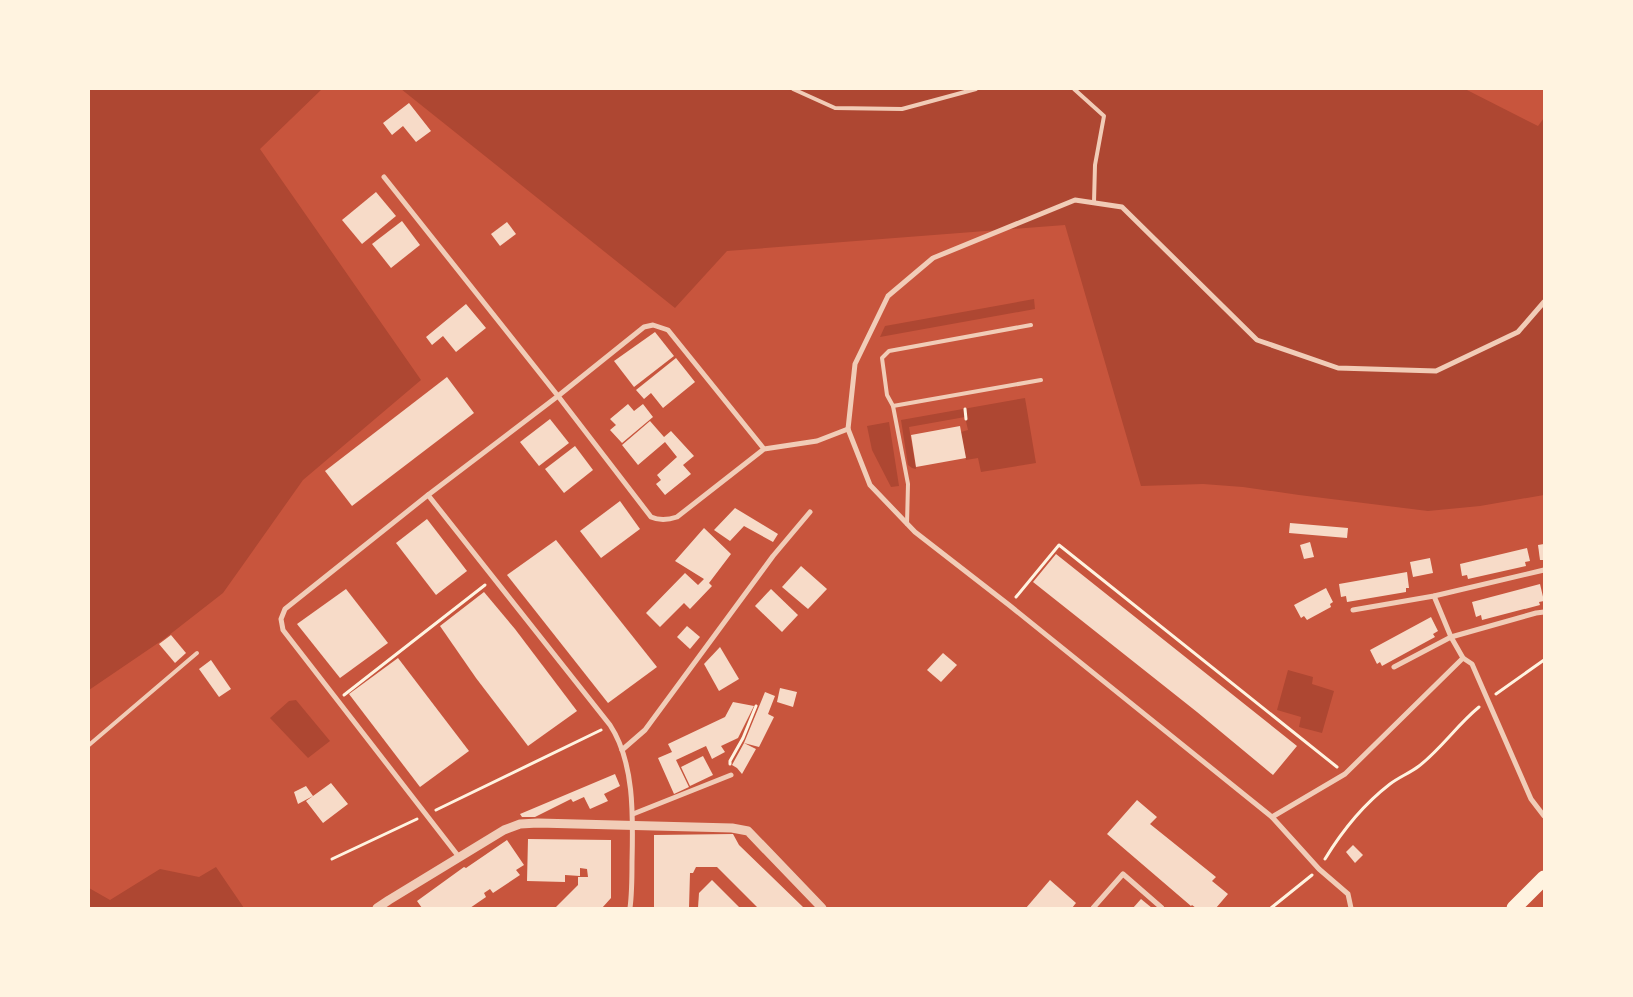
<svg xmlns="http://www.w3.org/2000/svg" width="1633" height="997" viewBox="0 0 1633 997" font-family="'Open Sans',sans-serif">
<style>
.green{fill:#ae4732}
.building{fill:#f7dbc8}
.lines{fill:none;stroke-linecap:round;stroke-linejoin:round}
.path{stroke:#fff3e0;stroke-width:3}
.service{stroke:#f1ccb7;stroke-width:4}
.minor{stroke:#f1ccb7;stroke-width:5}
.tertiary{stroke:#f1ccb7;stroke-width:9}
.motorway{stroke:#fff3e0;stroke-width:15}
</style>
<rect width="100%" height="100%" fill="#c8553d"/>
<g class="green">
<polygon points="89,89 322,89 260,149 421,380 303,480 223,593 164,639 89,690"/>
<polygon points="401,89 1465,89 1538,126 1544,118 1544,495 1480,506 1428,511 1299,495 1243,487 1203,484 1141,486 1065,225 727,251 675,308"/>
<polygon points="1034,299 1035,309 880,337 885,326"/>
<polygon points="1025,398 1036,463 981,472 978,458 966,460 961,432 968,430 965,417 909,427 916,469 912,468 908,465 901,420"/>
<polygon points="889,422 899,486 891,487 872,450 867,426"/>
<polygon points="1288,670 1313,677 1312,684 1334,691 1322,733 1299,727 1301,717 1277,710"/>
<polygon points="296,700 330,741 308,758 270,718 289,701"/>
<polygon points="216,867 244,908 89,908 89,888 110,900 160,869 199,877"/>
</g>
<g class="building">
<polygon points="409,103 431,131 416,142 403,126 392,135 383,123"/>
<polygon points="376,192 396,216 362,244 342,220"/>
<polygon points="402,221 420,245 391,268 372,244"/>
<polygon points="507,222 516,234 500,246 491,234"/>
<polygon points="466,304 486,328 456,352 443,336 432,345 426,337"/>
<polygon points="655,332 674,356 634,387 614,361"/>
<polygon points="676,358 695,382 663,408 651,393 644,399 636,390"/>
<polygon points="447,377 474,413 352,506 325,471"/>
<polygon points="628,404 634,411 643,404 653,417 622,443 610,430 616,425 610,419"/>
<polygon points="550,419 569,443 539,466 520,442"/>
<polygon points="650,421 664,437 671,431 694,456 683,465 691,474 665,495 656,484 661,480 657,475 677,457 665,442 638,465 622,445"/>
<polygon points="960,426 966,458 916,467 911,435"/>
<polygon points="575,446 593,470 564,493 545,469"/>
<polygon points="620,501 640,529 601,558 580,531"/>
<polygon points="735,508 778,534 773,542 744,526 730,541 714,530"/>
<polygon points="427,519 467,571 436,595 396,543"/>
<polygon points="1290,523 1348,528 1347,538 1289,533"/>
<polygon points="704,528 731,554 709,583 712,586 690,609 684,603 660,627 646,613 685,573 698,585 704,579 675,561"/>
<polygon points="556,540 657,667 608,703 507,575"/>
<polygon points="1310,542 1314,557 1304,559 1300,545"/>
<polygon points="1544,544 1544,560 1540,560 1538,545"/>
<polygon points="1527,548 1530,561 1525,562 1526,566 1468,579 1467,575 1462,576 1460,564"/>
<polygon points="1056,554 1297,746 1273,775 1197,712 1033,582"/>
<polygon points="1430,558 1433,573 1413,577 1410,562"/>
<polygon points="801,566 827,589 808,609 782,587"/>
<polygon points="1407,572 1409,588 1406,588 1406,592 1347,602 1346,596 1341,597 1339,584"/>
<polygon points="1540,584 1544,601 1539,602 1540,605 1482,620 1481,615 1476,617 1472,602"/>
<polygon points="1326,588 1333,602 1330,604 1331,607 1307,620 1304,616 1301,618 1294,605"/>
<polygon points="346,589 388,643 340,678 297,624"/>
<polygon points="771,589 798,615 782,632 755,606"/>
<polygon points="484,592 515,629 577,711 528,746 476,678 440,626"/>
<polygon points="1431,617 1438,631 1433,634 1435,637 1382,666 1380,662 1377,664 1370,650"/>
<polygon points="687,626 700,637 690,649 677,637"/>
<polygon points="171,635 186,653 175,663 159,644"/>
<polygon points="720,647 739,679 719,691 704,664"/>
<polygon points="943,653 957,665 941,682 927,670"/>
<polygon points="398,658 469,751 420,787 349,694"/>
<polygon points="211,660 231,689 219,697 199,669"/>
<polygon points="780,688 797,692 793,707 777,702"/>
<polygon points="765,692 775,696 768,714 774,717 759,747 744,743 756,749 742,774 737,768 732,765 744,743"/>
<polygon points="733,702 754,706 738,738 721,746 725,752 712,759 706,746 676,760 689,787 674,794 658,758 672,752 668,744 725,717"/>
<polygon points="703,756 713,775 690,786 681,767"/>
<polygon points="615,774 620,786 604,794 608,801 590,809 584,797 573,802 571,799 535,817 522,817 520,814"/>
<polygon points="331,783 348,804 323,823 306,801 313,796 298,804 294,792 306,786 313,796"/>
<polygon points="1137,800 1157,817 1150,824 1216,877 1212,881 1228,894 1216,908 1196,908 1192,905 1191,906 1107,834"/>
<polygon points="733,834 739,845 804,908 758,908 717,867 696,867 693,873 690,873 689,908 654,908 654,835"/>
<polygon points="528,839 611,840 611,898 602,908 555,908 578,885 578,877 588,877 587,869 580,868 580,876 565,875 565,882 527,881"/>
<polygon points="507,840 524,865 516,870 520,875 493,893 490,889 484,893 486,897 470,908 422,908 417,901 464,867 466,868"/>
<polygon points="1353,845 1363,855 1355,863 1346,852"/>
<polygon points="712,880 740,908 698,908 699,893"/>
<polygon points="1050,880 1076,903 1072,908 1026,908"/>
<polygon points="1141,899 1152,908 1133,908"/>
</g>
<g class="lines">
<g class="path">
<polyline points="965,409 966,419"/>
<polyline points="1016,597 1059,545 1337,767"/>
<polyline points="1496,694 1544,660"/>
<polyline points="344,695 485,585"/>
<polyline points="730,764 730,761 743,738 756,706"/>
<polyline points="436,810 601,730"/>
<polyline points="332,859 417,819"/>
<path d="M1325,859c17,-28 39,-55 65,-75 9,-7 20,-11 29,-18 22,-17 38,-41 60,-59"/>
<polyline points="1271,908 1312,875"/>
</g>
<g class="service">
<polyline points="793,89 835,108 902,109 976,89"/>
<polyline points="1074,89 1104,116 1095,165 1094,202"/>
<polyline points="893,406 1041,380"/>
<polyline points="907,524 908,484 893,406 887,395 882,358 889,351 1031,325"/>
<polyline points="89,745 197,653"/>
</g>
<g class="minor">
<polyline points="384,177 558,396 428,495 285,609 281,619 283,630 459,857"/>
<path d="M764,449l-87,68c-9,3 -17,4 -26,0l-93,-121 86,-69 9,-2 15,5 96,119 53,-8 31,-12"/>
<path d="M428,495l182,230c25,38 23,93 22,137 0,15 0,31 -2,46"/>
<polyline points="1353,610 1434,596 1544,570"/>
<polyline points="1463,658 1472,664 1531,799 1544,816"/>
<polyline points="1394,667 1451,637 1536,613 1544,612"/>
<polyline points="622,750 645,730 773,556 810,512"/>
<polyline points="633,814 731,775"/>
<polyline points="1272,817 1345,774 1463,658 1451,637 1434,596"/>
<polyline points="1093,908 1123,874 1162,908"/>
<polyline points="1351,908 1348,894 1319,869 1272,817 1009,605 915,532 870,485 848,429 855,364 888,296 933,258 1075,200 1122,207 1257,340 1338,368 1436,371 1518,332 1544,302"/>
</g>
<polyline class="tertiary" points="377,908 389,900 504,830 520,824 538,823 732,828 748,831 822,908"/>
<polyline class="motorway" points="1514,908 1544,878"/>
</g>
<rect width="1633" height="997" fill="none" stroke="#fff3e0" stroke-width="180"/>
</svg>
